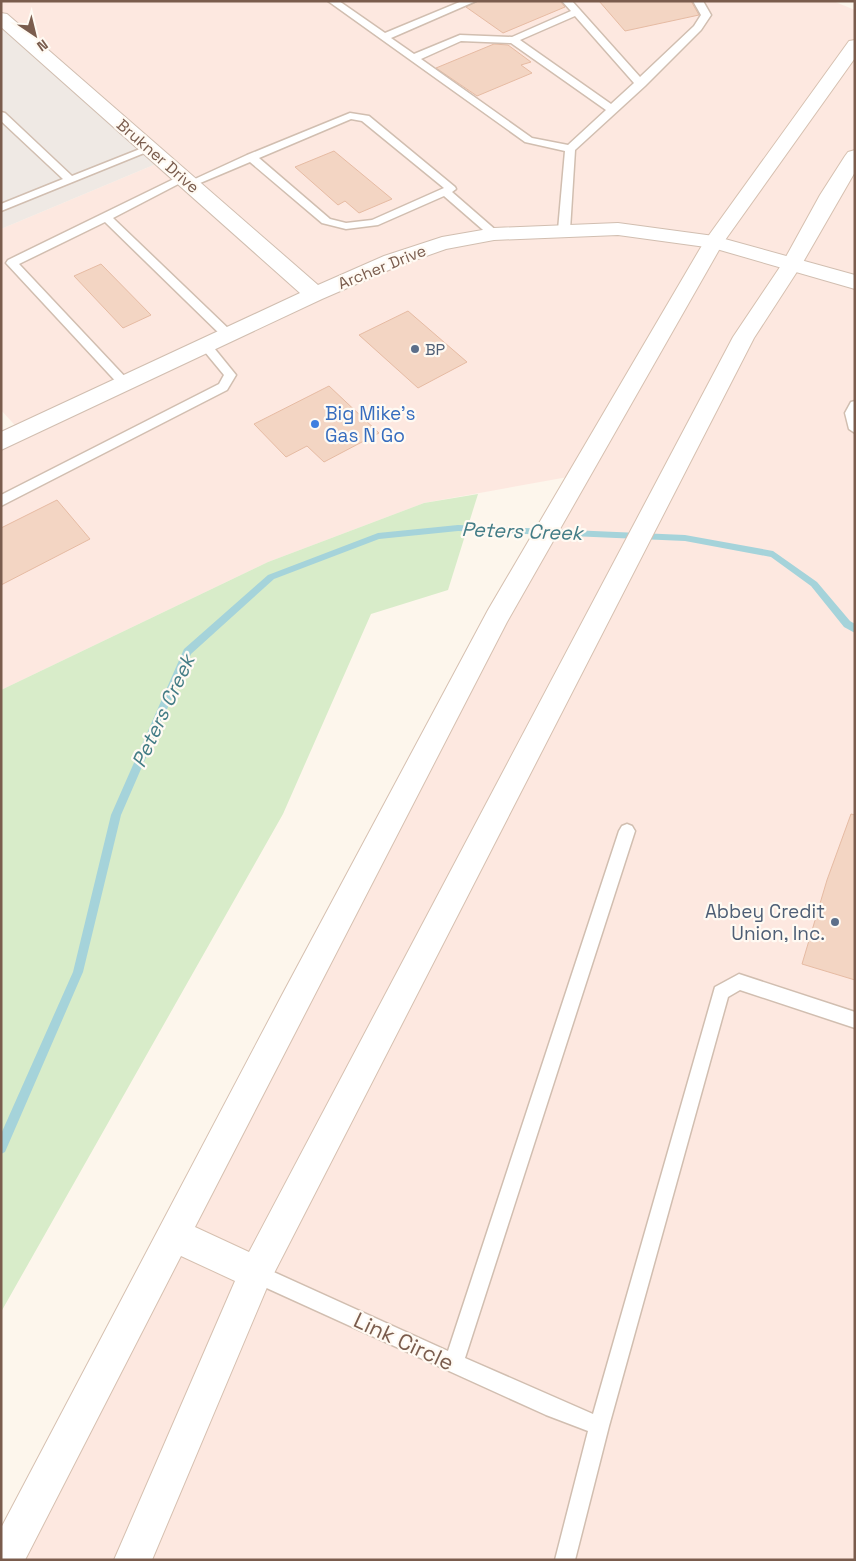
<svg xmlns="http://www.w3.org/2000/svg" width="856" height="1561" viewBox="0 0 856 1561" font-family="'Space Grotesk',sans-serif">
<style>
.commercial{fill:#fde8e0}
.industrial{fill:#efe9e4}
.green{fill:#d8ecc9}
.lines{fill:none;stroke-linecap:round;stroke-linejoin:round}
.stream{fill:#a5d3da;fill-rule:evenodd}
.building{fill:#f3d5c3;stroke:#e6bba3}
.service-casing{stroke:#d1beb0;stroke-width:3}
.minor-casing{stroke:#d1beb0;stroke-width:2}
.secondary-casing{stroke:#d6c0b0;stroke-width:2}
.service{fill:#fff;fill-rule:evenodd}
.minor{fill:#fff;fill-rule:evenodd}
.secondary{fill:#fff;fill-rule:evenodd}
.service-dot{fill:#5c6f8a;stroke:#fffaf3;stroke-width:2}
.shop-dot{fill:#3f7fe0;stroke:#fffaf3;stroke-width:2}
.labels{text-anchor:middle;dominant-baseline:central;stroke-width:4.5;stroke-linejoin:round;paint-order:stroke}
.far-street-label{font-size:16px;fill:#7a5c4d;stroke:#fffaf3}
.far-service-label{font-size:16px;fill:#4e5e75;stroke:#fffaf3;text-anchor:start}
.shop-label{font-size:19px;fill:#366cbe;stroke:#fffaf3;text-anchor:start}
.service-label{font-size:19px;fill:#4e5e75;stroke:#fffaf3;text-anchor:end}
.water-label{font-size:20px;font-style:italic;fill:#437c86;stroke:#fffaf3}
.near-street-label{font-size:22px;fill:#7a5c4d;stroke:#fffaf3}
</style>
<rect width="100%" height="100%" fill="#fdf6ec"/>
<polygon class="commercial" points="1,1 833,1 855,10 855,1560 5,1560 579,475 424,503 268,562 1,690 1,442 22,433 1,410 1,229 163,161 1,18"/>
<polygon class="industrial" points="1,18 163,161 1,229"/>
<polygon class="green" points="478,494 448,590 371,614 283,814 1,1312 1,690 268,562 424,503"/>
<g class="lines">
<polygon class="stream" points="458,525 685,535 773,551 817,582 850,621 855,624 855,633 844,627 811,586 771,557 685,541 458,531 379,539 274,579 191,654 121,815 83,972 5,1152 1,1154 1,1134 73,972 111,815 184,649 268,575 378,533"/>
</g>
<g class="building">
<polygon points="478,1 560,1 565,7 503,33 466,7"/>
<polygon points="599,1 691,1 699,15 625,31"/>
<polygon points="494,44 508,45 531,62 521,65 532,73 477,96 436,68"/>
<polygon points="334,151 392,199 359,213 345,201 338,205 295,167"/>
<polygon points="101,264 151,315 123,328 74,276"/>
<polygon points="408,311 467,362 418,388 359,335"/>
<polygon points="329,386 379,433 324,462 307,446 286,457 254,424"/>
<polygon points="57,500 90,539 1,585 1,528"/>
<polygon points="851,814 855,815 855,980 802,964 827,880"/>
</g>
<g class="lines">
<defs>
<g id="service">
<path d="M328,1h11l46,32 77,-32h14l-85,37 23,16 46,-19 52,2 59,-26 -9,-10h10l68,76 54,-51 7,-11 -8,-14h10l8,14 -10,15 -56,56 -70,64 -5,80 -6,3 -6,-3 7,-79 -40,-9zM575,16l59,67 -23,21 -91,-64zM461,41l50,2 95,67 -38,35 -36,-7 -111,-79z"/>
<polygon points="1,112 5,113 72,176 145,147 149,146 154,149 1,211 1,204 63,179 1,121"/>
<path d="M350,113l19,3 86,71 1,2 -4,3 46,40 2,2 -2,2h-8l-46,-40 -66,29 -32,4 -24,-6 -72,-61 -57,24h-8l-1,-2 63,-29zM351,119l11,2 82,67 -72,32 -26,3 -16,-4 -71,-61z"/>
<polygon points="182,175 187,178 186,180 113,218 232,332 234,335 232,338 224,338 105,222 19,264 129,381 131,384 125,388 121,387 6,263 8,260"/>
<polygon points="206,342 210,343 236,375 227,390 1,506 1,495 219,384 224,375 200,346"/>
<polygon points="855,401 855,433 849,429 845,413 851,402"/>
<polygon points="627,824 632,826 635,831 465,1358 593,1414 715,987 739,974 855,1012 855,1028 740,990 728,997 609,1426 575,1560 555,1560 588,1431 546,1415 249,1280 247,1273 249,1266 256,1264 448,1351 619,831 622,826"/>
</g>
<polygon id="minor" points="1,13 7,14 318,285 384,256 442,237 494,228 618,223 714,236 855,275 855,289 713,248 618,235 494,240 446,249 398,266 322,299 1,450 1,432 300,293 1,27"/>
<polygon id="secondary" points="855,40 855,58 723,243 507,622 195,1227 249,1252 733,337 782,264 820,195 845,156 848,152 855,150 855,172 802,264 754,338 268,1285 152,1560 114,1560 235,1281 181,1256 25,1560 1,1560 1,1528 282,995 488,610 704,242 849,41"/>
</defs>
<use href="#service" class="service-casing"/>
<use href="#minor" class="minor-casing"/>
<use href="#secondary" class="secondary-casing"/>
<use href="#service" class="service"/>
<use href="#minor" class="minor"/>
<use href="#secondary" class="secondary"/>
</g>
<g class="service-dot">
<circle cx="415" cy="349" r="5"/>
<circle cx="835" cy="922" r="5"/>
</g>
<circle class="shop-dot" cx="315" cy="424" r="5"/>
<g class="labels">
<g class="far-street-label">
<text transform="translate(158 156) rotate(41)">Brukner Drive</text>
<text transform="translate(382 267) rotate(-22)">Archer Drive</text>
</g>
<g class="far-service-label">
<text x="425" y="349">BP</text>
</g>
<g class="shop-label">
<text x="325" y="413">Big Mike's<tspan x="325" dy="22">Gas N Go</tspan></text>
</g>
<g class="service-label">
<text x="825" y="911">Abbey Credit<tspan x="825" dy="22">Union, Inc.</tspan></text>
</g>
<g class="water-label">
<text transform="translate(522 531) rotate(2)">Peters Creek</text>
<text transform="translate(163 711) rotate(-65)">Peters Creek</text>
</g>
<g class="near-street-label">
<text transform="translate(404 1341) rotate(25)">Link Circle</text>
</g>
</g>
<rect width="856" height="1561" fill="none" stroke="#7a5c4d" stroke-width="5"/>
<g transform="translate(35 35) rotate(145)" stroke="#fffaf3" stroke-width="4" paint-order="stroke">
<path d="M0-4L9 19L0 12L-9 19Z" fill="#7a5c4d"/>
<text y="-8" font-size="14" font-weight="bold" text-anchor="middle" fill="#7a5c4d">N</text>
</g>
</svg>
